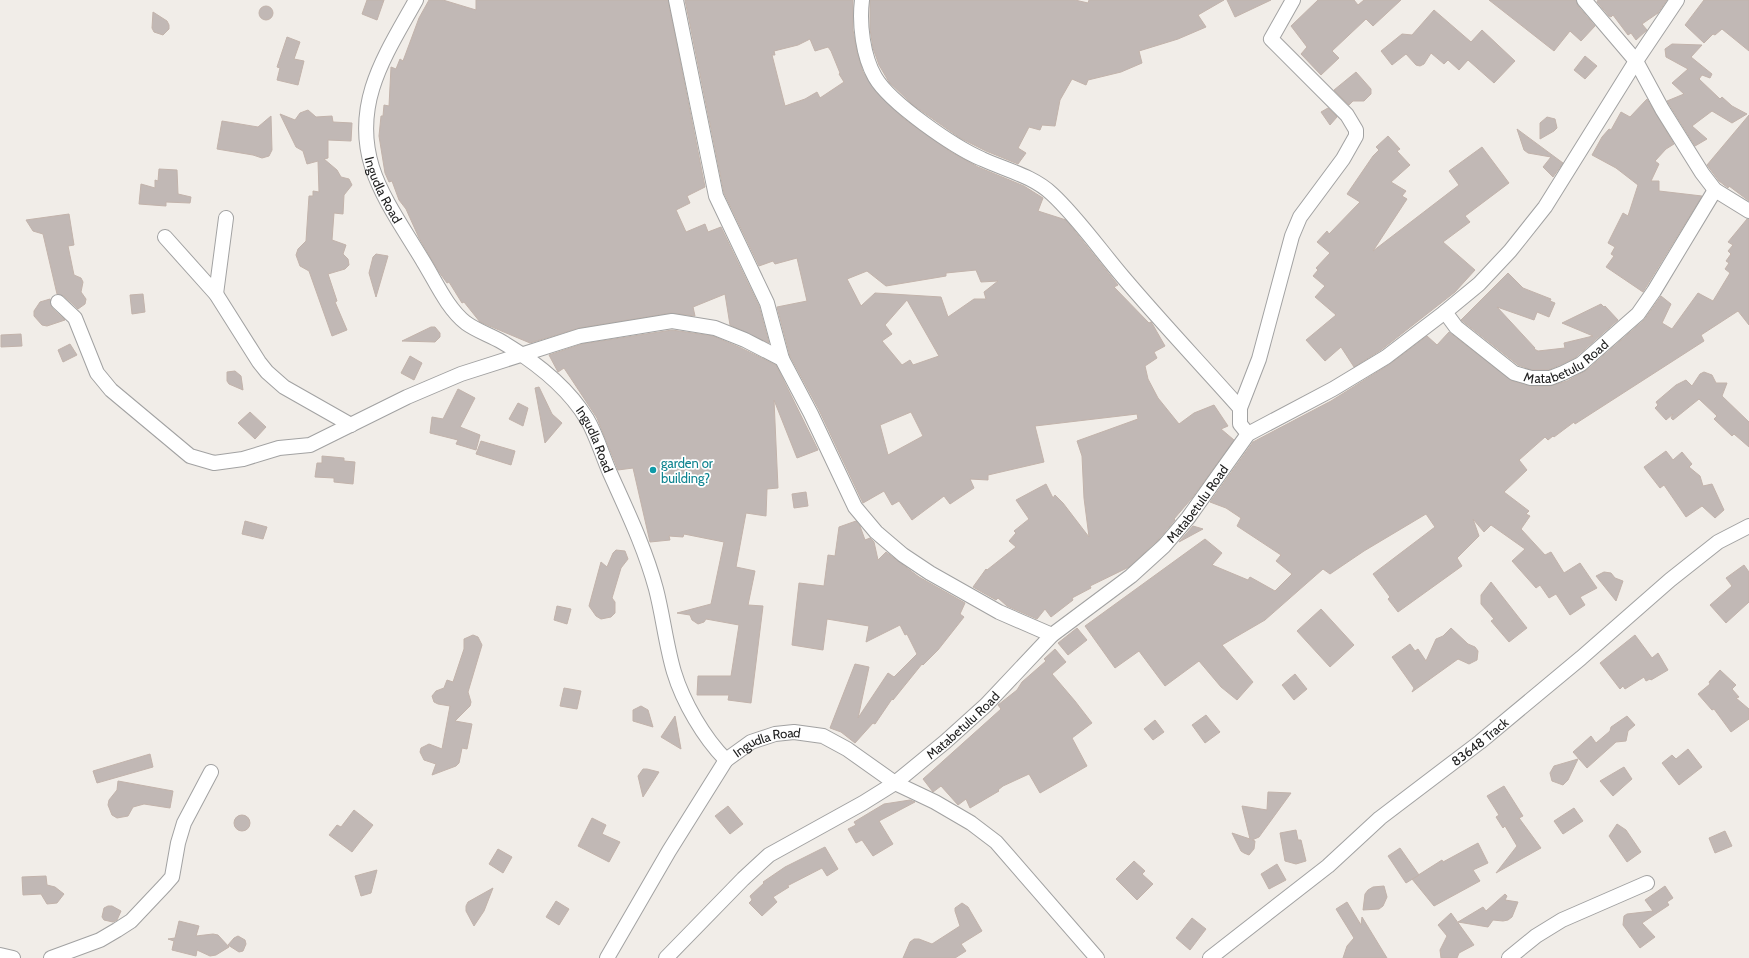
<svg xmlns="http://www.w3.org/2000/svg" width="1749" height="958" viewBox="0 0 1749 958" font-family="Cabin,sans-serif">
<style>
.building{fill:#c1b8b5;stroke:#c2b3ab;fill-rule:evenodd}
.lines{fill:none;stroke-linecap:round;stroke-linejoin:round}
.minor-casing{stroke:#a2a2a2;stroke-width:16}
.minor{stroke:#fff;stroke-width:14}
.culture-dot{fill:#0f9aa8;stroke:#fff;stroke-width:1.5}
.labels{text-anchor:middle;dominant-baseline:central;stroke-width:3.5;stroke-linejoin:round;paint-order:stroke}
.street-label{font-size:13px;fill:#212121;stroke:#fff}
.culture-label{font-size:13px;fill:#0d838f;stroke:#fff;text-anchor:start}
</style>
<rect width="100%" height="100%" fill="#f1ede8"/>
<g class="building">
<polygon points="367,0 384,0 377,20 362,14"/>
<polygon points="429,0 443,0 476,10 476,0 668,0 705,187 687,196 690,203 676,210 686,232 705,224 708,232 721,227 759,306 769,343 730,325 725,294 693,307 695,316 671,313 579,328 530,343 480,322 464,302 462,303 449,282 447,283 439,272 419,238 406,209 399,200 392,181 389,182 385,173 379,136 381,116 383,116 384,105 389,106 391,67 396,69 400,59 403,61 419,18"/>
<path d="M685,0h168v30l4,22 6,20 14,21 26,25 48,34 27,15 46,19 19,12 -5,13 28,9 52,65 -4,2 35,36 2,-1 2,3 12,21 -11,6 3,6 -12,8 3,13 10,19 21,26 15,-11 20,-8 14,21 -7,3 13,11 -42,58 -18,21 1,1 -17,20 -29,27 -39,19 1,2 -19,10 1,2 -22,17 -6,-8 -8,10 -30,-13 -9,-8 -2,2 -23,-13 13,-18 1,1 29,-23 -7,-6 7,-8 -2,-2 15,-12 -13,-19 30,-16 7,14 2,-3 8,8 26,34 -5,-39 -2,-42 -5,-15 61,-22 -1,-5 -102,12 9,36 -56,13v5l-18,-1 4,9 -24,16 -6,-8 -32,24 -13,-19 -7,4 -8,-14 -21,12 -44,-93 -29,-54 -13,-49 30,-6 -10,-43 -22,6 -2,-3 -14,5 -35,-73zM810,39l5,12 13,-4 3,4 9,22 -1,1 5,8 -24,16 -3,-6 -12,7 -20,7 -13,-51h3l-1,-4 24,-6zM976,270l5,12 17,-1 -14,11 2,7h-12l-26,18 -7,-20 -66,-4 -14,13 -14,-27 20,-8 19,15 60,-10v-3zM907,300l32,56 -26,9 -3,-5 -8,5 -20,-24 10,-7 -7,-9zM911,412l12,24 -35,19 -8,-30z"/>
<polygon points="870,0 1075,0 1088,3 1089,0 1224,0 1198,15 1206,27 1178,39 1139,51 1142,63 1121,72 1088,80 1086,85 1072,79 1060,100 1055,126 1042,125 1040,130 1029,127 1018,148 1026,153 1018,164 986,151 960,138 913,105 889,82 879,65 873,48 870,29"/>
<polygon points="1227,0 1271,0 1235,17"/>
<polygon points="1318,0 1354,0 1358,5 1364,0 1401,0 1373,26 1366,19 1332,51 1339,58 1321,75 1301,54 1307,47 1291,26"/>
<polygon points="1489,0 1576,0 1578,6 1595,26 1581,41 1570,31 1554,51"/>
<polygon points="1598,0 1667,0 1658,13 1642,24 1647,30 1636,40 1631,33 1628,35 1613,15 1611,17 1609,16 1597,2"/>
<polygon points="1704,0 1749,0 1749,51 1722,29 1715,35 1713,34 1704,43 1685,25"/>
<circle cx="266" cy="13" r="7"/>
<polygon points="1434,10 1471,42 1482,30 1515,61 1494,83 1468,60 1459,70 1448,60 1444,64 1431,53 1424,64 1420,66 1416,65 1406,54 1392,65 1381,51 1402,34 1412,35"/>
<polygon points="153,12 167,21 169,25 169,29 163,35 154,32 152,28"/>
<polygon points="287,37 300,42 294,59 304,61 298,85 277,80 280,68 277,67"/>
<polygon points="1672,44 1702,45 1691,57 1712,74 1710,78 1702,75 1699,79 1720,99 1722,97 1732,106 1747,114 1732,123 1712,111 1692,126 1707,139 1695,146 1667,101 1684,94 1672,83 1688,69 1666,57 1665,49"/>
<polygon points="1585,56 1597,66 1585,79 1574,70"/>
<polygon points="1356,72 1371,89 1371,94 1364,101 1353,101 1349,105 1334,90"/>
<polygon points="1647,99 1674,144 1666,149 1655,161 1659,164 1651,181 1659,181 1659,191 1702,196 1643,292 1606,267 1614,256 1611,254 1615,247 1608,243 1623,213 1628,216 1638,185 1616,168 1592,155 1602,137 1609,129 1611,130 1621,112 1630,117"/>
<polygon points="1328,108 1337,117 1330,125 1321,112"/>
<polygon points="308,110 316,117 332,116 333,122 352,123 351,141 328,140 328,158 324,159 337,170 341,177 349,179 352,185 344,195 343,214 334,213 332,240 346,245 343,254 348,259 349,265 345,269 328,274 337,301 335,302 347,330 332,336 309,271 300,266 296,255 298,249 306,241 309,196 313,196 313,191 319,192 318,161 307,164 303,151 296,147 280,114 295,120 300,113"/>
<polygon points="1749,115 1749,201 1729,186 1728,188 1719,181 1707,165"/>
<polygon points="271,116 272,150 269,156 262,158 253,155 217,149 222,121 258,127"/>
<polygon points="1547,117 1555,119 1557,128 1554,131 1540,139 1540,123"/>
<polygon points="1517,129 1563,163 1553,177 1543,167 1551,157 1528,153 1524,150"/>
<polygon points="1388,136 1400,149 1397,151 1410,165 1391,182 1406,191 1402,196 1407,199 1373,251 1459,185 1449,171 1482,147 1509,183 1465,216 1470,222 1443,242 1475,270 1455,292 1381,350 1354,367 1341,347 1325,361 1306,340 1336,315 1315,297 1325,286 1313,276 1318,270 1316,268 1330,253 1317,242 1327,231 1329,234 1360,202 1347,194 1373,156 1379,150 1376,147"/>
<polygon points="159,169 177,170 178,194 191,197 190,203 166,202 166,206 139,204 141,184 155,188 155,180 158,181"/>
<polygon points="69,214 74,245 68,246 74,275 81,278 83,282 81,292 86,299 85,304 78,309 64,296 57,294 43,234 33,231 26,220"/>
<polygon points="1747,219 1749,219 1749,325 1738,311 1701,335 1704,341 1575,424 1574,422 1554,437 1553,436 1548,440 1545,437 1519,460 1527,470 1504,492 1529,511 1526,514 1530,516 1521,529 1545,555 1551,552 1564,573 1580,563 1597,588 1580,597 1585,605 1570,615 1556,594 1549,598 1540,585 1536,588 1512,561 1525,549 1491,525 1484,532 1473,519 1479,536 1457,558 1462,566 1398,612 1388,599 1390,597 1373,574 1435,527 1426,514 1364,551 1330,574 1323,569 1265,620 1222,645 1253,682 1237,700 1221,687 1199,661 1165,686 1139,651 1115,668 1085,626 1205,539 1222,553 1212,565 1248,580 1250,577 1275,591 1292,574 1276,561 1281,555 1237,526 1241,518 1226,508 1210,502 1253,442 1331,401 1390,364 1427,336 1437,345 1449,332 1512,381 1531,386 1550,386 1567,381 1587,370 1644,320 1661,296 1671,304 1662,323 1672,329 1698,293 1713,301 1730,273 1725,269 1729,263 1726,261 1731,254 1728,251 1733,245 1728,242"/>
<polygon points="376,254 388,256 376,297 369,273 373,257"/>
<polygon points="1508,273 1523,288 1551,299 1550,301 1555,303 1549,317 1537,312 1534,320 1497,307 1535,348 1534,349 1538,351 1565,348 1564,343 1593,336 1562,323 1601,304 1604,307 1605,306 1618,320 1576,357 1560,365 1548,370 1532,370 1518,365 1461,320"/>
<polygon points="143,294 145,312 132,314 130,295"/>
<polygon points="50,299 52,308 65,320 47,326 42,325 34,316 34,311 40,302"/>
<polygon points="431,327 435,327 440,333 440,337 435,342 402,341"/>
<polygon points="672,330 713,336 741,348 776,365 818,450 797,458 774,400 778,488 767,489 766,516 746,513 736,567 755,571 748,605 763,606 751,703 728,700 729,695 697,695 698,676 731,676 739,625 706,619 704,622 698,624 692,620 690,615 677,613 711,604 724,542 684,534 683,537 669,536 670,540 650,542 633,468 618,470 597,418 564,368 558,372 549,355 582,344"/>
<polygon points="21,334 22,346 1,347 1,335"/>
<polygon points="70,344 77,355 63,362 58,350"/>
<polygon points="410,356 422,363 414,380 401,373"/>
<polygon points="235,371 241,376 243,390 229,384 227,381 227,372"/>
<polygon points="1704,372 1712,375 1716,383 1727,383 1722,396 1749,422 1749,447 1734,434 1732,436 1714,419 1717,416 1699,399 1673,420 1671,418 1673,414 1666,420 1655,408 1658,405 1656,402 1676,385 1686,380 1692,386 1700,374"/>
<polygon points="539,387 552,414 562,423 545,443 535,388"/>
<polygon points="458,389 475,398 460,427 480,435 476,450 456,444 458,440 430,433 432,417 443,419"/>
<polygon points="518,403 528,408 523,426 509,419"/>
<polygon points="250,412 266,427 255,439 238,423"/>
<polygon points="481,441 515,451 511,465 476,454"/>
<polygon points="1666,451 1673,460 1682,452 1692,464 1689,467 1700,476 1703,486 1712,484 1724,510 1715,518 1702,506 1686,517 1664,485 1660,488 1646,470 1644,467"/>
<polygon points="322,456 344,458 344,461 355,462 353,484 334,482 334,478 315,477 317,463 322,463"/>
<polygon points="806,492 808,506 794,508 792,494"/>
<polygon points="245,521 267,527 263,539 242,534"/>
<polygon points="856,521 860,526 865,540 870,538 874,542 878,560 886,552 919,577 965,603 960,614 964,617 938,650 923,665 922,664 893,700 892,699 875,724 873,723 855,743 841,732 830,728 855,664 869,667 858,718 888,673 894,677 917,654 907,634 905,635 900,625 866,642 869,626 827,619 823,650 792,645 799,583 824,586 828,555 835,556 839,527"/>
<polygon points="1193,526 1203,529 1179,542"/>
<polygon points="616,550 625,551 628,559 621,568 612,598 615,602 615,613 611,617 601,619 596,616 589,606 601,562 607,567 613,553"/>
<polygon points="1744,565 1749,572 1749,602 1726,623 1710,605 1732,586 1726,578"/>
<polygon points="1604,572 1611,573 1615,578 1623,581 1616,601 1596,576"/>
<polygon points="1491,582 1527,628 1509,642 1491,621 1494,619 1481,604 1481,595"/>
<polygon points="557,606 571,609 567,624 554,620"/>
<polygon points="1321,609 1354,645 1330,667 1297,631"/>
<polygon points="1077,628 1087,640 1068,655 1058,643"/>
<polygon points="1451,628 1468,644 1475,647 1478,651 1477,660 1469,664 1458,659 1412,692 1414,688 1392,657 1410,644 1415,651 1418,649 1426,661 1436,639 1443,636"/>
<polygon points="473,635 478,637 482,645 468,692 471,702 470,706 455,721 472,724 467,749 462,748 459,763 456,766 432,775 436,764 424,760 420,752 421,748 429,744 442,749 450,706 438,704 434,702 432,696 436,691 444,688 447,680 453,682 464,649 464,639"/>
<polygon points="1635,635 1652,658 1658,653 1668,670 1651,680 1650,679 1646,681 1644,677 1625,689 1623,686 1620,689 1600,663"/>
<polygon points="1055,649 1066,662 1052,674 1075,701 1092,723 1072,738 1087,766 1040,793 1029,774 1003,786 998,790 999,791 970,808 966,799 958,805 941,786 933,792 923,779 1001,709 998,705 1017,690 1022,682 1046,661 1044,659"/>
<polygon points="1720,670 1736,685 1732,689 1739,697 1736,698 1749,709 1749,719 1731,732 1714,709 1712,710 1698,694 1710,684 1709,682"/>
<polygon points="1295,674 1307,689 1294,700 1282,685"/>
<polygon points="564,688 581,691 577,709 560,706"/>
<polygon points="641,706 648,710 653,727 633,721 633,710"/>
<polygon points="1206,715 1220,732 1205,743 1192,725"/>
<polygon points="675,716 681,749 661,737"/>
<polygon points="1627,716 1635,725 1628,731 1626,741 1616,742 1587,768 1573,752 1591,736 1596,743 1610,731 1611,727"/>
<polygon points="1155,720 1164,732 1153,740 1144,729"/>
<polygon points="1688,749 1702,767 1679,785 1662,763 1672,755 1676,759"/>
<polygon points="150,754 153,767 97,783 93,771"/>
<polygon points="1578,759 1568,780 1563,785 1552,781 1550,773 1554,766"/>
<polygon points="1624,767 1632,779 1613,796 1600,781"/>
<polygon points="643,769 647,769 659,772 643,797 638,776"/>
<polygon points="118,781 173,791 170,808 144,804 133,807 128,816 117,818 112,815 108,805 109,800 117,790"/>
<polygon points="1504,786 1523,816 1519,818 1541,848 1496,873 1517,846 1505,826 1503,828 1496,817 1499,815 1487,796"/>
<polygon points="1268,792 1291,793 1259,837 1252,840 1255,841 1254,849 1249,855 1244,853 1241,851 1232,833 1250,839 1242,806 1267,810"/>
<polygon points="910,800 915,802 879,821 893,844 873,856 862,840 856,843 848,829 856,825 854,822 884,804"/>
<polygon points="728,806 743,824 730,834 715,816"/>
<polygon points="1574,808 1583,821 1563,834 1554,821"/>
<polygon points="354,810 373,825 352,852 329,835 337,825 341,827"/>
<circle cx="242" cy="823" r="8"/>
<polygon points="592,818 606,825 602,834 620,842 609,862 578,846"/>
<polygon points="1617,824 1626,830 1641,852 1627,862 1609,836"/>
<polygon points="1296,830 1298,840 1301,840 1306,861 1296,864 1285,861 1280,833"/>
<polygon points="1725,831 1732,846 1715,853 1709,838"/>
<polygon points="1478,843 1488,863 1473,870 1480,881 1434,906 1412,879 1442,860 1443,862"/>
<polygon points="825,847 838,869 827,876 822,868 787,886 789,887 773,897 777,902 762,916 749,903 752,900 750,896 764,883 763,882 785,867"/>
<polygon points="1400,848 1419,875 1406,883 1388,856"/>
<polygon points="498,849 512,857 503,873 489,864"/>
<polygon points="1134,861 1145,871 1142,874 1153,884 1137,900 1116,879"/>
<polygon points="1277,864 1286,880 1269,889 1261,874"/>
<polygon points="377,870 371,893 361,896 355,876"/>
<polygon points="46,876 47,885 55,887 64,894 57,903 47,904 41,894 23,895 22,877"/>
<polygon points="1384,886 1387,897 1383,906 1379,909 1363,910 1365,894 1368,890 1373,887"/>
<polygon points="1665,886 1673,898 1667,902 1669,905 1642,923 1655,937 1640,948 1623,925 1624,916 1627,914 1653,911 1645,900"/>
<polygon points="493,888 484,911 474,926 466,911 466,906 468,902"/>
<polygon points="1505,894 1507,896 1505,900 1518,902 1512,917 1508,920 1503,921 1493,920 1488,927 1458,922 1483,907 1486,911"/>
<polygon points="556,901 569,909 559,925 546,917"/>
<polygon points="1347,902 1361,925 1362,917 1387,958 1343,958 1347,946 1354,938 1336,909"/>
<polygon points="962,903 968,907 982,931 961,944 966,951 955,958 903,958 910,942 914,939 919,939 932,944 960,926 955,911 955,908"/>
<polygon points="108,906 112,906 121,911 117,920 113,922 104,920 102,917 104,908"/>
<polygon points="1451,913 1474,945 1459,953 1457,958 1441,958 1440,950 1447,936 1438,925"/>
<polygon points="1192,918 1206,929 1190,950 1176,938"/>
<polygon points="179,921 199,926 196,936 213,934 218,935 229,947 216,955 210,956 197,950 196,956 172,950 174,941 168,939 175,938"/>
<polygon points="238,936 245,940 246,944 243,951 239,952 228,945 234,938"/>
</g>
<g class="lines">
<defs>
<g id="minor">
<path id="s1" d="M416,0c-30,54 -64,102 -44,167 10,32 34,65 51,94 13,21 24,47 43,62 11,8 24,12 36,19 32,19 65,44 85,77 10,17 15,36 23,54 17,38 35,75 46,116 7,27 10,56 18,83 9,30 30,66 52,88l25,-18 24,-8 19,-2 29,4 24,13 48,34 40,19 36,21 25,19 101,116"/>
<polyline points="676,0 716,196 767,303 782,359"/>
<path d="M862,0c-3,24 1,56 13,77 15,26 79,70 107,82 24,11 51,17 70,35 25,23 48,56 71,83 38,45 78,87 117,131"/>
<polyline points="1584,0 1636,61 1662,109 1702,173 1715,190 1749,211"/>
<polyline points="165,237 216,294 259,362 267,372 284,387 351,425"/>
<polyline points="216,294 226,218"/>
<polyline points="58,302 75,318 97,373 111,390 190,456 214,463 243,459 279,448 310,445 407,397 461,374 580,336 672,321 715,328 745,340 782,359 811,414 855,507 876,532 903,555 930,573 999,612 1052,635"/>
<path id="s2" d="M1445,312l11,15 58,46 17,5h19l13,-5 18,-9 57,-50 16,-23 61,-101"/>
<polyline points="1248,434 1240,424 1240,408 1259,359 1292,236 1300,217 1343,159 1356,136 1356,130 1347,115 1271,39 1293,0"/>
<polyline points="0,955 13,958"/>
<polyline points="51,958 100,940 117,930 131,921 165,885 172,877 178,843 184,823 211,772"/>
<polyline points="607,958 669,851 726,760"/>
<path id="s3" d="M666,958l77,-79 26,-24 94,-52 32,-20 50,-41 41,-37 66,-70 79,-59 33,-30 24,-28 60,-84 85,-45 53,-32 59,-45 34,-28 31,-33 35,-44 91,-146 41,-61"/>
<path id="s4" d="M1210,958l118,-92 52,-48 100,-76 101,-84 89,-78 48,-38 31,-16"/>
<polyline points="1509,958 1536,936 1562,920 1647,883"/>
</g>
</defs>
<use href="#minor" class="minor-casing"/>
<use href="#minor" class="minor"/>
</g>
<circle class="culture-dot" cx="653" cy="470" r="4"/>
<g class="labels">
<g class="street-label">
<text stroke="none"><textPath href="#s1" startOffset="204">Ingudla Road</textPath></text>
<text stroke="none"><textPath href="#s2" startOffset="150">Matabetulu Road</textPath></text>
<text stroke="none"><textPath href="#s1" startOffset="540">Ingudla Road</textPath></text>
<text stroke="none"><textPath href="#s3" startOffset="704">Matabetulu Road</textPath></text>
<text stroke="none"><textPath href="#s3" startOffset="380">Matabetulu Road</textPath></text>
<text stroke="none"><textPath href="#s4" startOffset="346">83648 Track</textPath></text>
<text stroke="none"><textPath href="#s1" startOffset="936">Ingudla Road</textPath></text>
</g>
<g class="culture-label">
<text x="661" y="463">garden or<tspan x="661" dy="15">building?</tspan></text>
</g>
</g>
</svg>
